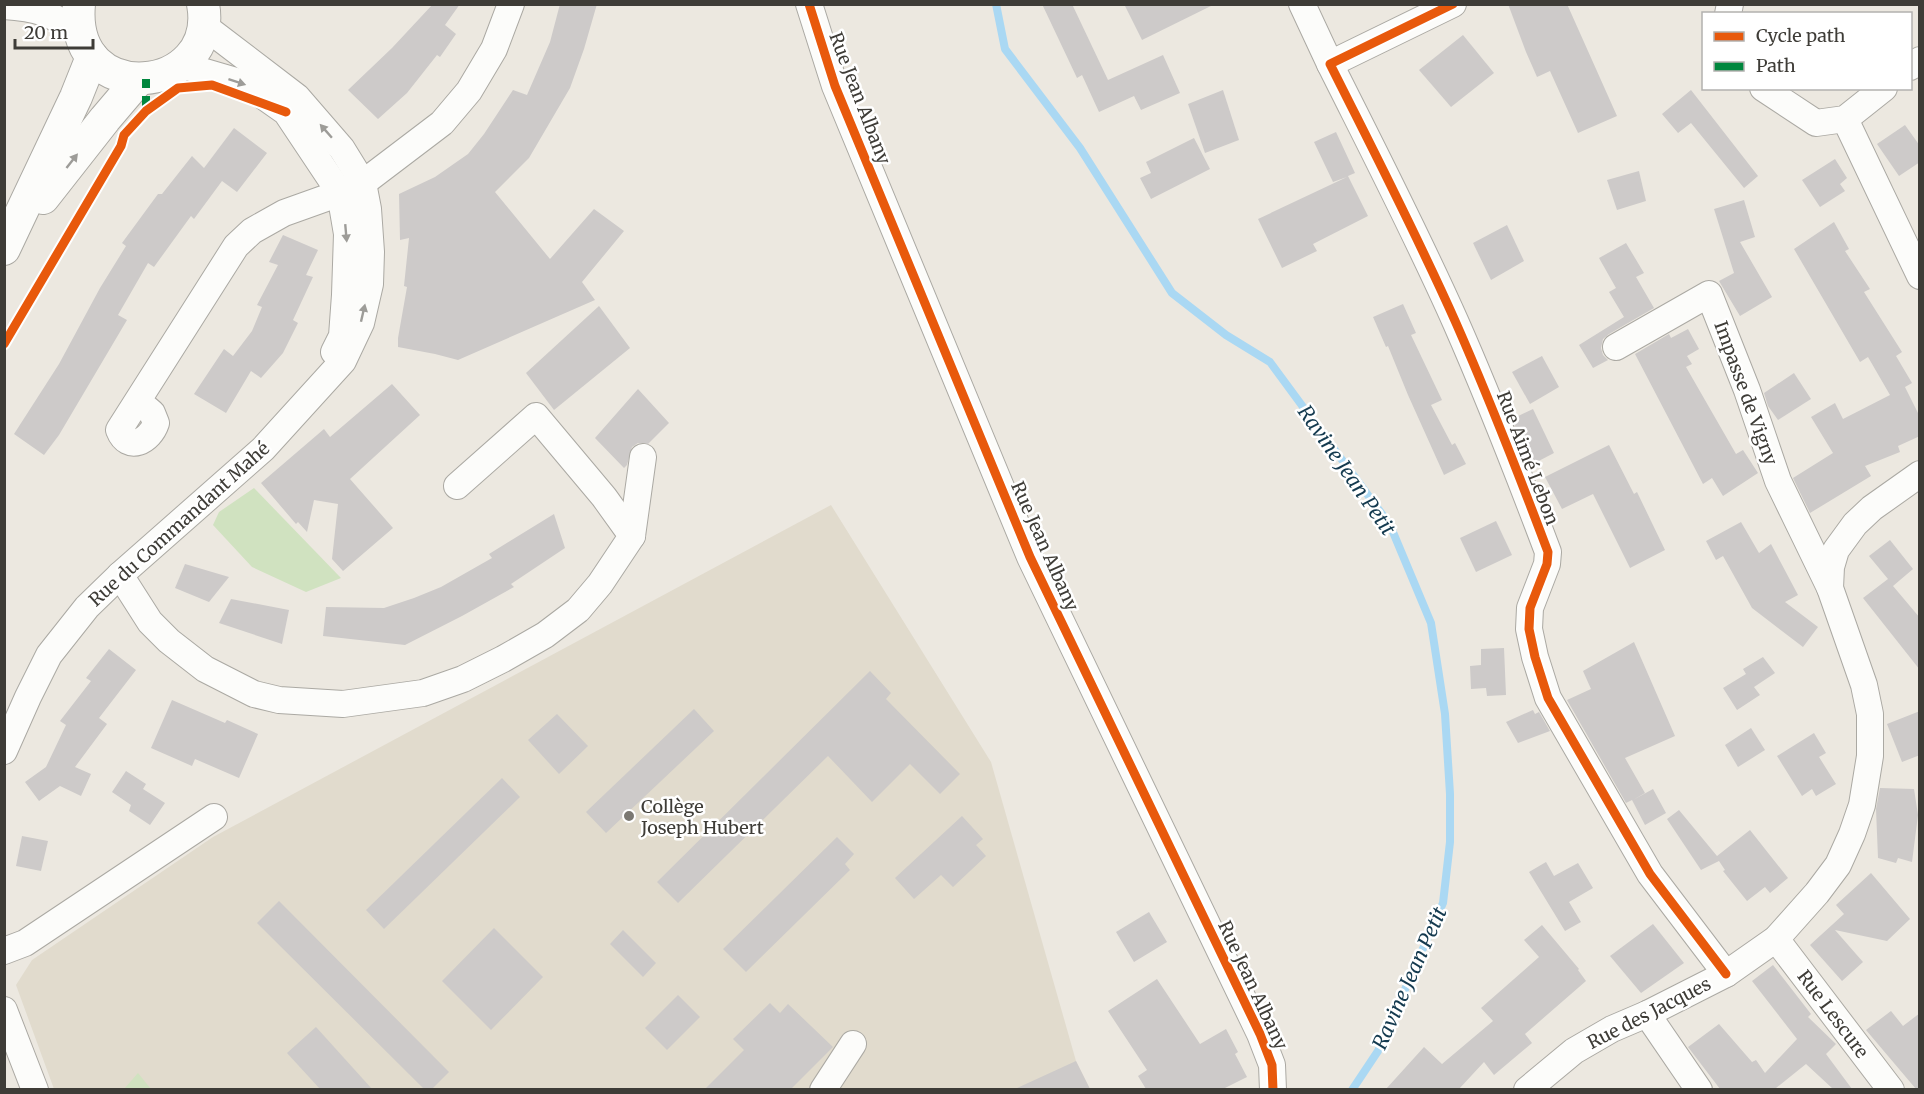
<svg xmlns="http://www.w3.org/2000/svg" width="1924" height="1094" viewBox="0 0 1924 1094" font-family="Merriweather,serif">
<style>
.built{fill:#e1dbcd}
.green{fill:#d0e2c0}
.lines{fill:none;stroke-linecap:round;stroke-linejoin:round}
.stream{stroke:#aad8f3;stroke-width:8}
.building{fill:#cdcac9}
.minor-casing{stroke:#aba9a3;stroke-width:28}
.major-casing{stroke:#aba9a3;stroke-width:34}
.minor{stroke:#fcfcfa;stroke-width:26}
.major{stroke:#fcfcfa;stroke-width:32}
.quiet{stroke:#00873e;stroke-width:8;stroke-dasharray:15 8;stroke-linecap:butt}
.cycleway-casing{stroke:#fff;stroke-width:13}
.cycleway{stroke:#e8590c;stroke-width:9}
.oneway{fill:#9d9c98}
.poi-dot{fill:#7b7872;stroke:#fff;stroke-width:2}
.labels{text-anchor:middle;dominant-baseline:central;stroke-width:5;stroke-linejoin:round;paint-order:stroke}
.street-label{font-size:18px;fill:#3e3c37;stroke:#fff}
.poi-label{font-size:18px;fill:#3e3c37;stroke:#fff;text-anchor:start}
.water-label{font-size:20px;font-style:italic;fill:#143a4f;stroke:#fff}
</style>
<rect width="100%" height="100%" fill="#ece8e0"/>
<polygon class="built" points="831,505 991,762 1076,1061 1090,1089 54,1089 16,985 32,960 213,837"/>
<g class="green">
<polygon points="254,488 341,578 306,592 252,567 213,525 219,512"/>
<polygon points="138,1073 151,1089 124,1089"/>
</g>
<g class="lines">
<polyline class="stream" points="996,4 1005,49 1080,148 1172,293 1226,335 1270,362 1390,525 1431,623 1445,714 1450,794 1450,842 1443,903 1378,1051 1352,1090"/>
</g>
<g class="building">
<polygon points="433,4 460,4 445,25 456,34 440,57 437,55 407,93 378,119 348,90 392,48"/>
<polygon points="560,4 597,4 584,49 570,88 529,158 495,192 550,259 594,209 624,231 582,282 595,300 458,360 435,354 398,347 398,338 407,287 404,286 409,238 400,240 399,194 435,177 468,154 484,134 513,90 527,95 550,42"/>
<polygon points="1042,4 1072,4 1108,80 1163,55 1180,93 1141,110 1134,96 1099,112 1082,75 1077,78"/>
<polygon points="1124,4 1215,4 1142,40"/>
<polygon points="1508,4 1567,4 1617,116 1578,133 1550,71 1537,77 1526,52"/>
<polygon points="1463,35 1494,73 1451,107 1419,70"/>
<polygon points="1223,90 1239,140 1205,153 1188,104"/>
<polygon points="1691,90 1758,176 1744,188 1691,123 1678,133 1662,114"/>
<polygon points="1905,125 1920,146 1920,162 1899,176 1877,144"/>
<polygon points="234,128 267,153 237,192 222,181 194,219 191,216 154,267 148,263 118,315 127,320 59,435 44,455 14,434 59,364 100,288 126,246 122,243 158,194 162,194 192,156 204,168"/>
<polygon points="1336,132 1355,173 1348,176 1368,216 1313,244 1317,251 1282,268 1258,219 1347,177 1333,182 1314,142"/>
<polygon points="1194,138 1210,169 1151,199 1140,178 1151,173 1146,162"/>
<polygon points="1835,159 1847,178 1840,184 1845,191 1820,207 1802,180"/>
<polygon points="1639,171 1646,201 1617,210 1607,180"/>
<polygon points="1744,200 1755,237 1740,242 1772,297 1740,316 1719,281 1734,273 1714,209"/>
<polygon points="1834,222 1849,249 1845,251 1870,289 1864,292 1902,352 1896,356 1912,383 1905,387 1920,417 1920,436 1898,446 1900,452 1865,466 1871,476 1810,513 1793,478 1833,453 1811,417 1835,403 1843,419 1890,395 1868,357 1860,362 1794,249"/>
<polygon points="1507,225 1524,261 1491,280 1473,243"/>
<polygon points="283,235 318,250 306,275 313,277 293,320 298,323 283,353 261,378 251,371 226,413 194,394 224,349 233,356 252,331 262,307 257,305 278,265 269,262"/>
<polygon points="1626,243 1644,273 1636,277 1654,308 1609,334 1603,339 1601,348 1603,355 1608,360 1593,368 1579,345 1624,317 1609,292 1616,288 1599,258"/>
<polygon points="1403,304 1416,333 1411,335 1442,400 1431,405 1452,445 1455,443 1466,464 1444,475 1408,395 1388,346 1386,347 1373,317"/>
<polygon points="599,306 630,348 554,410 526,373"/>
<polygon points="1688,329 1699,349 1687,356 1692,364 1686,367 1736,454 1743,450 1758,473 1723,496 1712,478 1703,484 1635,354 1669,334 1671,338"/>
<polygon points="1542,356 1559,387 1530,404 1512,372"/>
<polygon points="1794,373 1811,399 1778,420 1768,406 1764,393"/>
<polygon points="392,384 420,415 350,479 393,528 343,571 332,559 338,504 314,500 307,532 298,522 296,524 261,483 324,429 330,437"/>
<polygon points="638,389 669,423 648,444 638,443 632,447 627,465 624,468 595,438"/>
<polygon points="1533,409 1554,453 1531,465 1512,419"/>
<polygon points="1609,445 1634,494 1637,492 1665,550 1630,568 1593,494 1562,509 1545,477"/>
<polygon points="554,514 565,548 511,584 514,587 462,616 405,645 323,636 326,607 384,608 414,598 441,587 492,558 489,554"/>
<polygon points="1496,521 1512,555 1476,572 1460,538"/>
<polygon points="1741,522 1759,553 1771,544 1798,595 1785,602 1818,627 1803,647 1752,608 1723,556 1716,560 1706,541"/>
<polygon points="1890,540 1913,569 1893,586 1920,618 1920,670 1863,598 1888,579 1869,556"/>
<polygon points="185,564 229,577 209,602 175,588"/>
<polygon points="231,599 289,610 282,644 219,623"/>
<polygon points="1634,642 1675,736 1625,758 1645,793 1633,800 1653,789 1666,813 1645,825 1632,800 1626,803 1567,700 1591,689 1583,671"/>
<polygon points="1504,648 1506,695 1487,696 1486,688 1471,689 1470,666 1481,665 1481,649"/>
<polygon points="109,649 136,670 99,718 107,724 75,767 91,774 81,796 60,786 39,801 25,782 46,767 66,725 60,721 91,681 86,678"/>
<polygon points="1763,657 1775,673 1754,687 1760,695 1737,710 1723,688 1746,674 1743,669"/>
<polygon points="870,671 891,693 886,699 960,774 940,794 910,764 872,802 828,756 678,903 657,882"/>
<polygon points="172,700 225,723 227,720 258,734 239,778 195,759 192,766 151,748"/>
<polygon points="694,709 714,731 606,833 586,812"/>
<polygon points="1533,710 1535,714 1539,712 1550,731 1518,743 1506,722"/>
<polygon points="1920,711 1920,755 1902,762 1887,724"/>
<polygon points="557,714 588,746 559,774 528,740"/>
<polygon points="1751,728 1765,750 1738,767 1725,745"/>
<polygon points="1814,733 1826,753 1819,757 1836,784 1816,796 1812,789 1802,796 1777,756"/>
<polygon points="126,771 146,784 143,789 165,803 150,825 129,811 131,805 112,792"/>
<polygon points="502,778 520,797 384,929 366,910"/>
<polygon points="1880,788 1914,789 1918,815 1912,862 1898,858 1896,863 1878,858 1876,809"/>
<polygon points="1679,810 1717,856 1750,830 1788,878 1770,893 1765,887 1747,901 1723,871 1725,870 1719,861 1701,870 1667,819"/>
<polygon points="962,816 983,839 976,845 986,856 953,887 941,875 914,899 895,878"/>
<polygon points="22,836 48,841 41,871 16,866"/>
<polygon points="837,837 854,854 845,864 850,870 746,972 723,949"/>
<polygon points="1546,862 1554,876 1578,863 1593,888 1569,902 1581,922 1565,931 1529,872"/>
<polygon points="1871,873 1910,919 1887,941 1835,930 1863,962 1842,981 1810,945 1844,914 1836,905"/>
<polygon points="279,901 449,1072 432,1089 424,1089 257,923"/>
<polygon points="1149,912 1167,942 1134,962 1116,932"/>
<polygon points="1653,924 1684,963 1641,993 1610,956"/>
<polygon points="1542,925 1579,969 1578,970 1586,981 1525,1034 1532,1043 1494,1075 1484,1062 1459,1089 1386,1089 1424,1047 1442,1064 1493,1021 1481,1008 1539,957 1524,940"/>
<polygon points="494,928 543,977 491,1030 442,981"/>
<polygon points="623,930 656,963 643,977 610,944"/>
<polygon points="1773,965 1811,1014 1808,1017 1836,1044 1826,1054 1852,1089 1833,1089 1806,1064 1776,1088 1777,1089 1720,1089 1688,1047 1719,1024 1752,1062 1756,1060 1765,1073 1797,1039 1752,981"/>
<polygon points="1157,979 1200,1044 1226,1029 1238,1052 1235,1054 1247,1077 1223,1089 1146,1089 1138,1076 1147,1070 1108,1011"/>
<polygon points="678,995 700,1017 667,1050 645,1028"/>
<polygon points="770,1003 780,1013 788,1004 833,1047 791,1089 705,1089 744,1050 733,1039"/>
<polygon points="1891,1011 1903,1026 1920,1013 1920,1089 1916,1089 1866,1030"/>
<polygon points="316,1027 372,1089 320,1089 287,1053"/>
<polygon points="1076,1061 1090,1089 1015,1089"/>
</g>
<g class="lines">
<defs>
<g id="minor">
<polyline points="809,4 835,86 1030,557 1260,1034 1272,1065 1273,1090"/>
<polyline points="1302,4 1330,64"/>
<path d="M1453,4l-123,60c43,86 87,171 126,259 33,75 63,152 92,229l-1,12 -17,44 -1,21 6,28 13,41 102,176 76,100"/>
<path d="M4,6c35,2 48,8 76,27"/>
<polyline points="1728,14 1730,4"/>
<polyline points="181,65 246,84 286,112 340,193 347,234 345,295 342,336 334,352"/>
<polyline points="1910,67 1920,60"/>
<polyline points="1763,88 1816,123 1845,119 1884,88"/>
<polyline points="1845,119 1920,276"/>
<polyline points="1616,347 1709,294 1747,390 1778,481 1830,588"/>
<path d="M138,401l14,12 4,10c-6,18 -28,30 -37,7l117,-184 16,-15 32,-18 56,-20 23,-10 79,-60 27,-32 25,-42 17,-45"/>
<polyline points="632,536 643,457"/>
<polyline points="120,575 150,622 169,641 205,669 254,694 279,700 343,704 423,693 463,679 503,659 545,635 578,610 600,584 632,536 604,497 536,416 457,486"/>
<polyline points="4,751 28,697 49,655 87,607 120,575 263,449 343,361 361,323 370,284 371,252 368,209 363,183 342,149 297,97 204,26"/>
<polyline points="1776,939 1891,1090"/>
<polyline points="4,951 25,943 214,817"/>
<polyline points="4,1010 35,1090"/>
<polyline points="1647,1014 1699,1090"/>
<polyline points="823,1090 853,1044"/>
<polyline points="1527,1090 1574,1051 1612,1029 1647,1014 1726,974 1776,939 1817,893 1838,865 1852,834 1862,805 1870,756 1870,714 1864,685 1830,588 1831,567 1836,550 1855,524 1872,508 1920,474"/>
</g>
<g id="major">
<path d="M79,4c-10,107 141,91 124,0"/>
<polyline points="43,198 105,119 139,79"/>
<polyline points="4,249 76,97 92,57"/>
</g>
</defs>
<use href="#minor" class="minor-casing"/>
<use href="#major" class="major-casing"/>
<use href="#minor" class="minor"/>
<use href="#major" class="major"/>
<polyline class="quiet" points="146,111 146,79"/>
<defs>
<g id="cycleway">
<polyline points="809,4 835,86 1030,557 1260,1034 1272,1065 1273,1090"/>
<path d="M1453,4l-123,60c43,86 87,171 126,259 33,75 63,152 92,229l-1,12 -17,44 -1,21 6,28 13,41 102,176 76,100"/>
<polyline points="4,344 121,146 124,135 146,111 178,88 212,85 286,112"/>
</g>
</defs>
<use href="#cycleway" class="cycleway-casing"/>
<use href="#cycleway" class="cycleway"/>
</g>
<defs><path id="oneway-solid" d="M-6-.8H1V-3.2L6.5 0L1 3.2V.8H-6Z" transform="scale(1.5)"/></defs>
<g class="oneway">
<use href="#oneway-solid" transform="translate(237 82) rotate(18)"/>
<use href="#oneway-solid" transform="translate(326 131) rotate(-131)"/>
<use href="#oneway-solid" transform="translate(72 161) rotate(-52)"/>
<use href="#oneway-solid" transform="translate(346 233) rotate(85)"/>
<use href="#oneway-solid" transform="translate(363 313) rotate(-77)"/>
</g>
<circle class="poi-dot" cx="629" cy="816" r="6"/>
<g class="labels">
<g class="street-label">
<text transform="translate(860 98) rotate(69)">Rue Jean Albany</text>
<text transform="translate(1746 393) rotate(70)">Impasse de Vigny</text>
<text transform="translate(1528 458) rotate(69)">Rue Aimé Lebon</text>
<text transform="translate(179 524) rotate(-42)">Rue du Commandant Mahé</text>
<text transform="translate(1045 546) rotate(66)">Rue Jean Albany</text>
<text transform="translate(1253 985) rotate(65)">Rue Jean Albany</text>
<text transform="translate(1649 1013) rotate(-27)">Rue des Jacques</text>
<text transform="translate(1833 1014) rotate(53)">Rue Lescure</text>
</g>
<g class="poi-label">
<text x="641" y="806">Collège<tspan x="641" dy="21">Joseph Hubert</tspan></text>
</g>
<g class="water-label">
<text transform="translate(1347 470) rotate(55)">Ravine Jean Petit</text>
<text transform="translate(1409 978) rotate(-66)">Ravine Jean Petit</text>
</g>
</g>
<rect width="1924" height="1094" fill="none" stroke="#3e3c37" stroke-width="12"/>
<rect x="1702" y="12" width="210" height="78" fill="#ffffff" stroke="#b2b1af" stroke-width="1.5"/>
<rect x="1714" y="32" width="30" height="9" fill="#e8590c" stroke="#b2b1af" stroke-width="1.5"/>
<text x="1756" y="42" font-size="18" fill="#3e3c37">Cycle path</text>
<rect x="1714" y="62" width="30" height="9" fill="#00873e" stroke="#b2b1af" stroke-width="1.5"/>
<text x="1756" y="72" font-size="18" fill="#3e3c37">Path</text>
<path d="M15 39v9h78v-9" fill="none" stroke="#3e3c37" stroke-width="3"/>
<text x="24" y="39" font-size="18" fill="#3e3c37" stroke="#ffffff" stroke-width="4.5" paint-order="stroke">20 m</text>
</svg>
